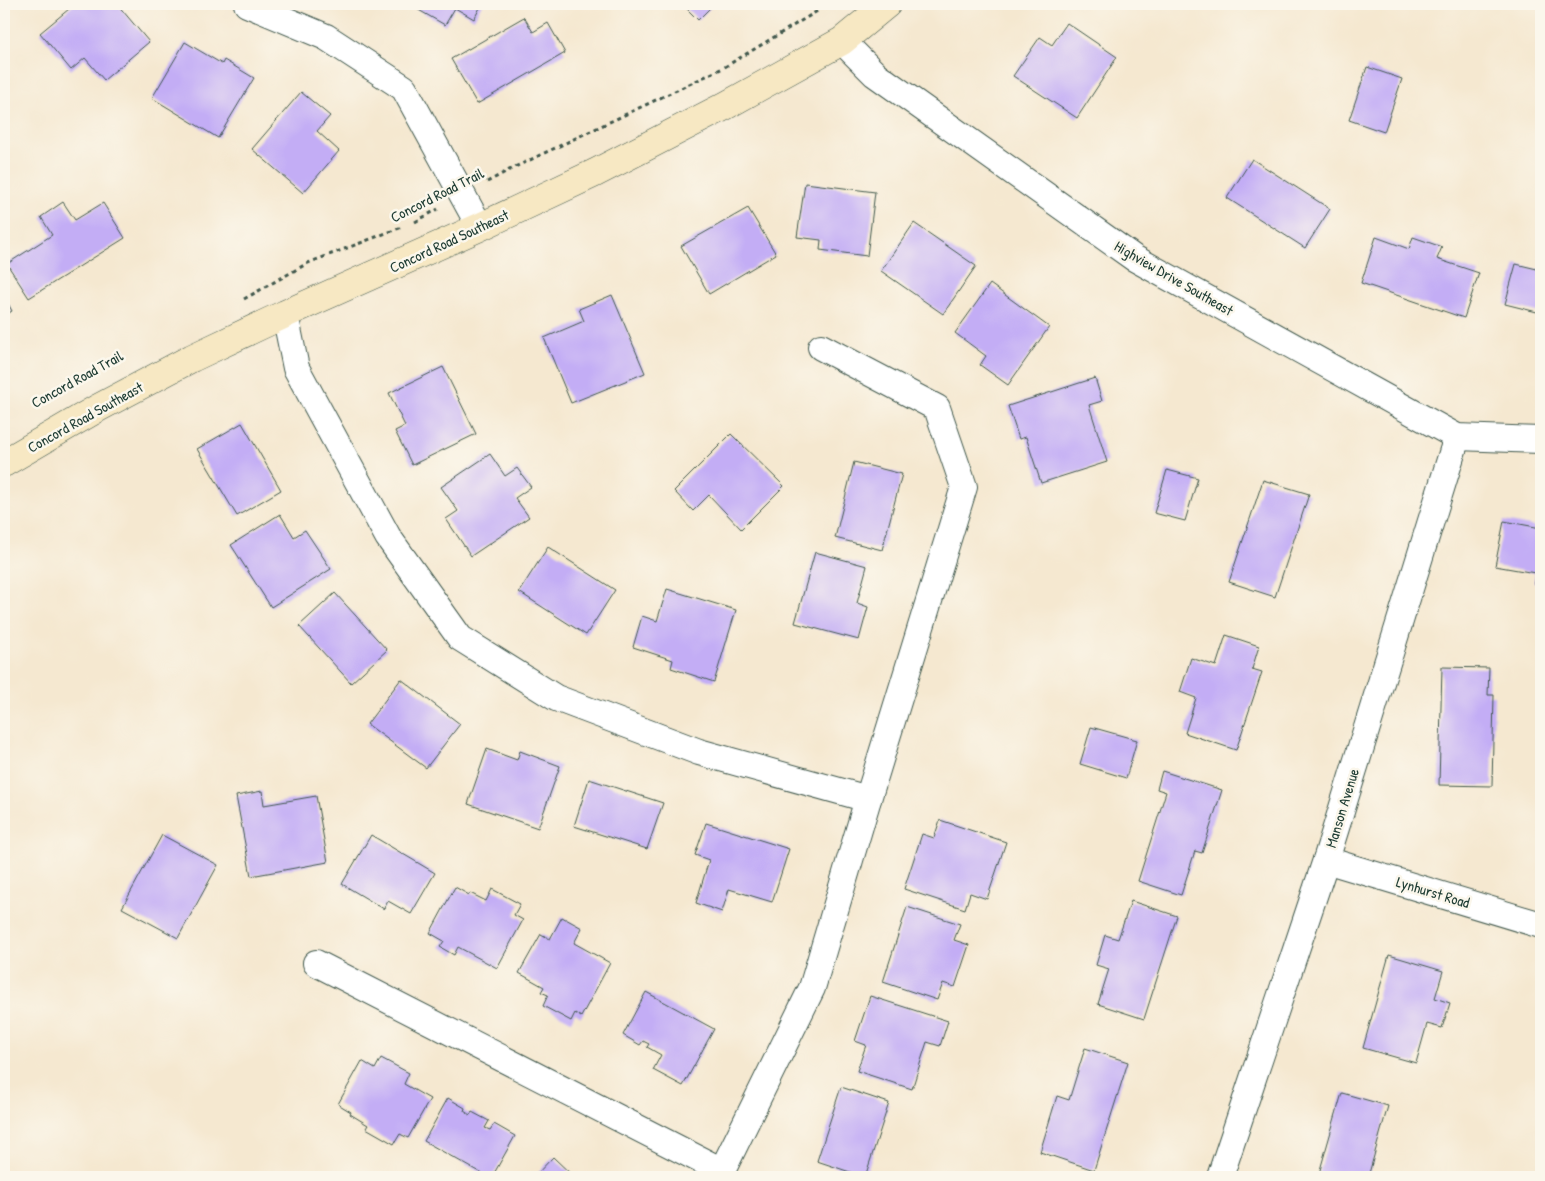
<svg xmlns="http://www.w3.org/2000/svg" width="1545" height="1181" viewBox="0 0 1545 1181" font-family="'Patrick Hand',sans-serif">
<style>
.building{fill:#c3adf5}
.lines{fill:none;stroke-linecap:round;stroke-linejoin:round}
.street-casing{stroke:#3f574b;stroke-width:28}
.secondary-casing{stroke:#3f574b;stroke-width:29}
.path{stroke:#3f574b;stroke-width:3;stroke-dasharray:4 4;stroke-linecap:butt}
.street{stroke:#fff;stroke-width:26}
.secondary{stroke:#f7e8c3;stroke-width:28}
.labels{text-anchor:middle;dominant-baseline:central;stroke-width:5;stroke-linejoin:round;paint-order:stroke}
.street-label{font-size:15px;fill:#1f3d34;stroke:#fbf7ec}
</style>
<rect width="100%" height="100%" fill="#fbf7ec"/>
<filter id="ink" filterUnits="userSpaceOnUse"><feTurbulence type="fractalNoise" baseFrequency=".02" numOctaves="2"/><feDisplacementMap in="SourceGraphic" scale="10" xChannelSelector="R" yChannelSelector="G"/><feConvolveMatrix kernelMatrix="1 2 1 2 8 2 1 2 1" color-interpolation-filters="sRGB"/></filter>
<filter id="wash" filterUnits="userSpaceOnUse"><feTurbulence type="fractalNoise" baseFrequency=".0096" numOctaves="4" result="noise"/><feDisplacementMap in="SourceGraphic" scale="20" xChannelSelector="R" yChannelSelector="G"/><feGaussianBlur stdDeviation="1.12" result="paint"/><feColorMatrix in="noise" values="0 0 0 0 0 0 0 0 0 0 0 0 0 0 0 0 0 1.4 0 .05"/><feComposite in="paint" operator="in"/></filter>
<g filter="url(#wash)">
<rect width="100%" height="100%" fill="#f5e8d0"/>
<g id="blocks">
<g class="building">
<polygon points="75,4 117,4 149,42 104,80 85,58 71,70 40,33"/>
<polygon points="408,4 482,4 474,19 455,8 445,25"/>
<polygon points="682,4 714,4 698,20"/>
<polygon points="524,17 533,32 548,23 565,53 477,104 451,59"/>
<polygon points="1067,23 1117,57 1077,118 1013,76 1040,37 1052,45"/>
<polygon points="185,42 222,64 224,60 254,78 218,138 152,98"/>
<polygon points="1367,67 1402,79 1384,132 1349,120"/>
<polygon points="301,92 330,116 317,131 339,151 303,193 252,149"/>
<polygon points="1252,159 1330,209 1305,248 1227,198"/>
<polygon points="805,183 875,192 867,256 820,250 821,240 797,237"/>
<polygon points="63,202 75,220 103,203 125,238 29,298 7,264 52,235 41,217"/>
<polygon points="748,208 776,254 709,294 681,246"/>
<polygon points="914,223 976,266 943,314 881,271"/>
<polygon points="1376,237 1409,249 1413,237 1442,247 1437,259 1479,273 1464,318 1361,283"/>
<polygon points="1516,264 1541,270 1541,313 1505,304"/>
<polygon points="990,284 1049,327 1008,385 980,365 986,356 955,333"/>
<polygon points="612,295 645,373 571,403 544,338 584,321 579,309"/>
<polygon points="4,296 12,311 4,316"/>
<polygon points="443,367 476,434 412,465 395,431 405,426 389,393"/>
<polygon points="1095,378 1102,401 1089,405 1107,462 1041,483 1026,437 1019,439 1008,406"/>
<polygon points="242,423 281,490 237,516 197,449"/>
<polygon points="731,434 784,486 741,529 709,495 693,511 674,491"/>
<polygon points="490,454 505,476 517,468 531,487 515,498 529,517 471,556 446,519 458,511 441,487"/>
<polygon points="854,462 902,474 882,550 835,538"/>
<polygon points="1167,470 1198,478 1185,521 1154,513"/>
<polygon points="1263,480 1309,494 1275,597 1229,582"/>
<polygon points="280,514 294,537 305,530 331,569 271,607 231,545"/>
<polygon points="1504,521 1541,528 1541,584 1534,583 1535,573 1495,566"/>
<polygon points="548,547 615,590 586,635 519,592"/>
<polygon points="815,552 867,566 857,603 868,607 859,640 795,623"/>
<polygon points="667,589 736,610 714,682 671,668 673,660 633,647 642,616 657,621"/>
<polygon points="335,593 387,650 351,683 299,626"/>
<polygon points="1226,635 1259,646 1252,669 1262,672 1236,750 1185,733 1196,698 1180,692 1191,658 1216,666"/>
<polygon points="1442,667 1489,668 1488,695 1494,695 1492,786 1439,785"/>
<polygon points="401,679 460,724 426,768 367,724"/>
<polygon points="1091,727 1137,740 1126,778 1080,764"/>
<polygon points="487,749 517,760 520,751 560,766 538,828 468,804"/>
<polygon points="1162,771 1222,790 1202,853 1195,851 1181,895 1138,881 1166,792 1157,789"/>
<polygon points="589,779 663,803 647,849 574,826"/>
<polygon points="262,791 264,805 316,796 328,862 251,876 236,796"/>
<polygon points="940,820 1006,842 987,899 970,893 965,909 904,889 922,834 934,838"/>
<polygon points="706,823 789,849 772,902 729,889 722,912 696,903 709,860 695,855"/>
<polygon points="162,835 218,865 178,938 122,908"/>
<polygon points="371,835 435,873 411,914 388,901 384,909 342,884"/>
<polygon points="455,887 469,895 470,893 486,901 492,889 520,904 514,915 523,920 497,968 458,947 454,955 440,947 444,941 430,933"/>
<polygon points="1131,901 1177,916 1144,1019 1098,1004 1109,969 1096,965 1105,935 1118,939"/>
<polygon points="907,907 960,924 954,940 969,945 955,987 943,983 937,1000 883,982"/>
<polygon points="562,917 582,928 574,943 610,963 581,1017 575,1013 571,1021 543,1006 548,995 541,992 544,987 519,973 541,934 550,939"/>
<polygon points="1389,955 1443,971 1435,998 1450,1003 1442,1028 1427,1024 1416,1063 1363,1048"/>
<polygon points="646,992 714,1029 683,1086 653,1070 661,1055 647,1047 649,1044 643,1041 640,1045 623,1035"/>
<polygon points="870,996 948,1021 940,1046 927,1042 912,1089 857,1071 866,1045 855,1041"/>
<polygon points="1085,1048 1128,1062 1094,1170 1040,1152 1057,1096 1069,1100"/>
<polygon points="381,1058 409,1073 404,1084 430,1099 408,1138 400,1134 394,1144 366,1128 368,1125 350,1114 351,1112 338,1104 362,1061 375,1069"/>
<polygon points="841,1087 889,1103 865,1177 817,1161"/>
<polygon points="1342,1093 1388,1106 1368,1177 1318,1177"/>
<polygon points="448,1098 465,1108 464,1111 470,1115 472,1112 489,1121 485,1128 490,1130 494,1124 515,1136 492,1177 488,1177 424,1141"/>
<polygon points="553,1157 574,1177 534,1177"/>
</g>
</g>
</g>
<g filter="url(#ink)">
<use href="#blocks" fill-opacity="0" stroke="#3f574b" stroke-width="1"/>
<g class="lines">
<defs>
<g id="street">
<polyline points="247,4 326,37 404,88 480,227"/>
<polyline points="842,41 875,74 1134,258 1457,437 1541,440"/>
<polyline points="285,314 296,368 388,537 460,638 556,698 699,752 868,799"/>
<polyline points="1326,860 1541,925"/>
<polyline points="316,963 722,1171 812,988 868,799 964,487 937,408 821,347"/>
<polyline points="1220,1177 1326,860 1457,437"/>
</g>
<polyline id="secondary" points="4,463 98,408 192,358 285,314 480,227 595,173 725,106 842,41 887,4"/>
</defs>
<use href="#street" class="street-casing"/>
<use href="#secondary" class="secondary-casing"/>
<g class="path">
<polyline points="487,182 513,168 723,68 829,4"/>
<polyline points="415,222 438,209"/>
<polyline points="244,299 308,263 402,227"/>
</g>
<use href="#street" class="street"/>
<use href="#secondary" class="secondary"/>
</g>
</g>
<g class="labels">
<g class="street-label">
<text transform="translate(437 195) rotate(-27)">Concord Road Trail</text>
<text transform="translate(449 241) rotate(-25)">Concord Road Southeast</text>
<text transform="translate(1174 278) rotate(30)">Highview Drive Southeast</text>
<text transform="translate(77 379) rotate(-29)">Concord Road Trail</text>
<text transform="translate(85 417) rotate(-29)">Concord Road Southeast</text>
<text transform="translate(1342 808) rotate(-73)">Manson Avenue</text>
<text transform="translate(1433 892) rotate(17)">Lynhurst Road</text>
</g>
</g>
<rect width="1545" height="1181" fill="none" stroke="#fbf7ec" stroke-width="20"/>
</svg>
